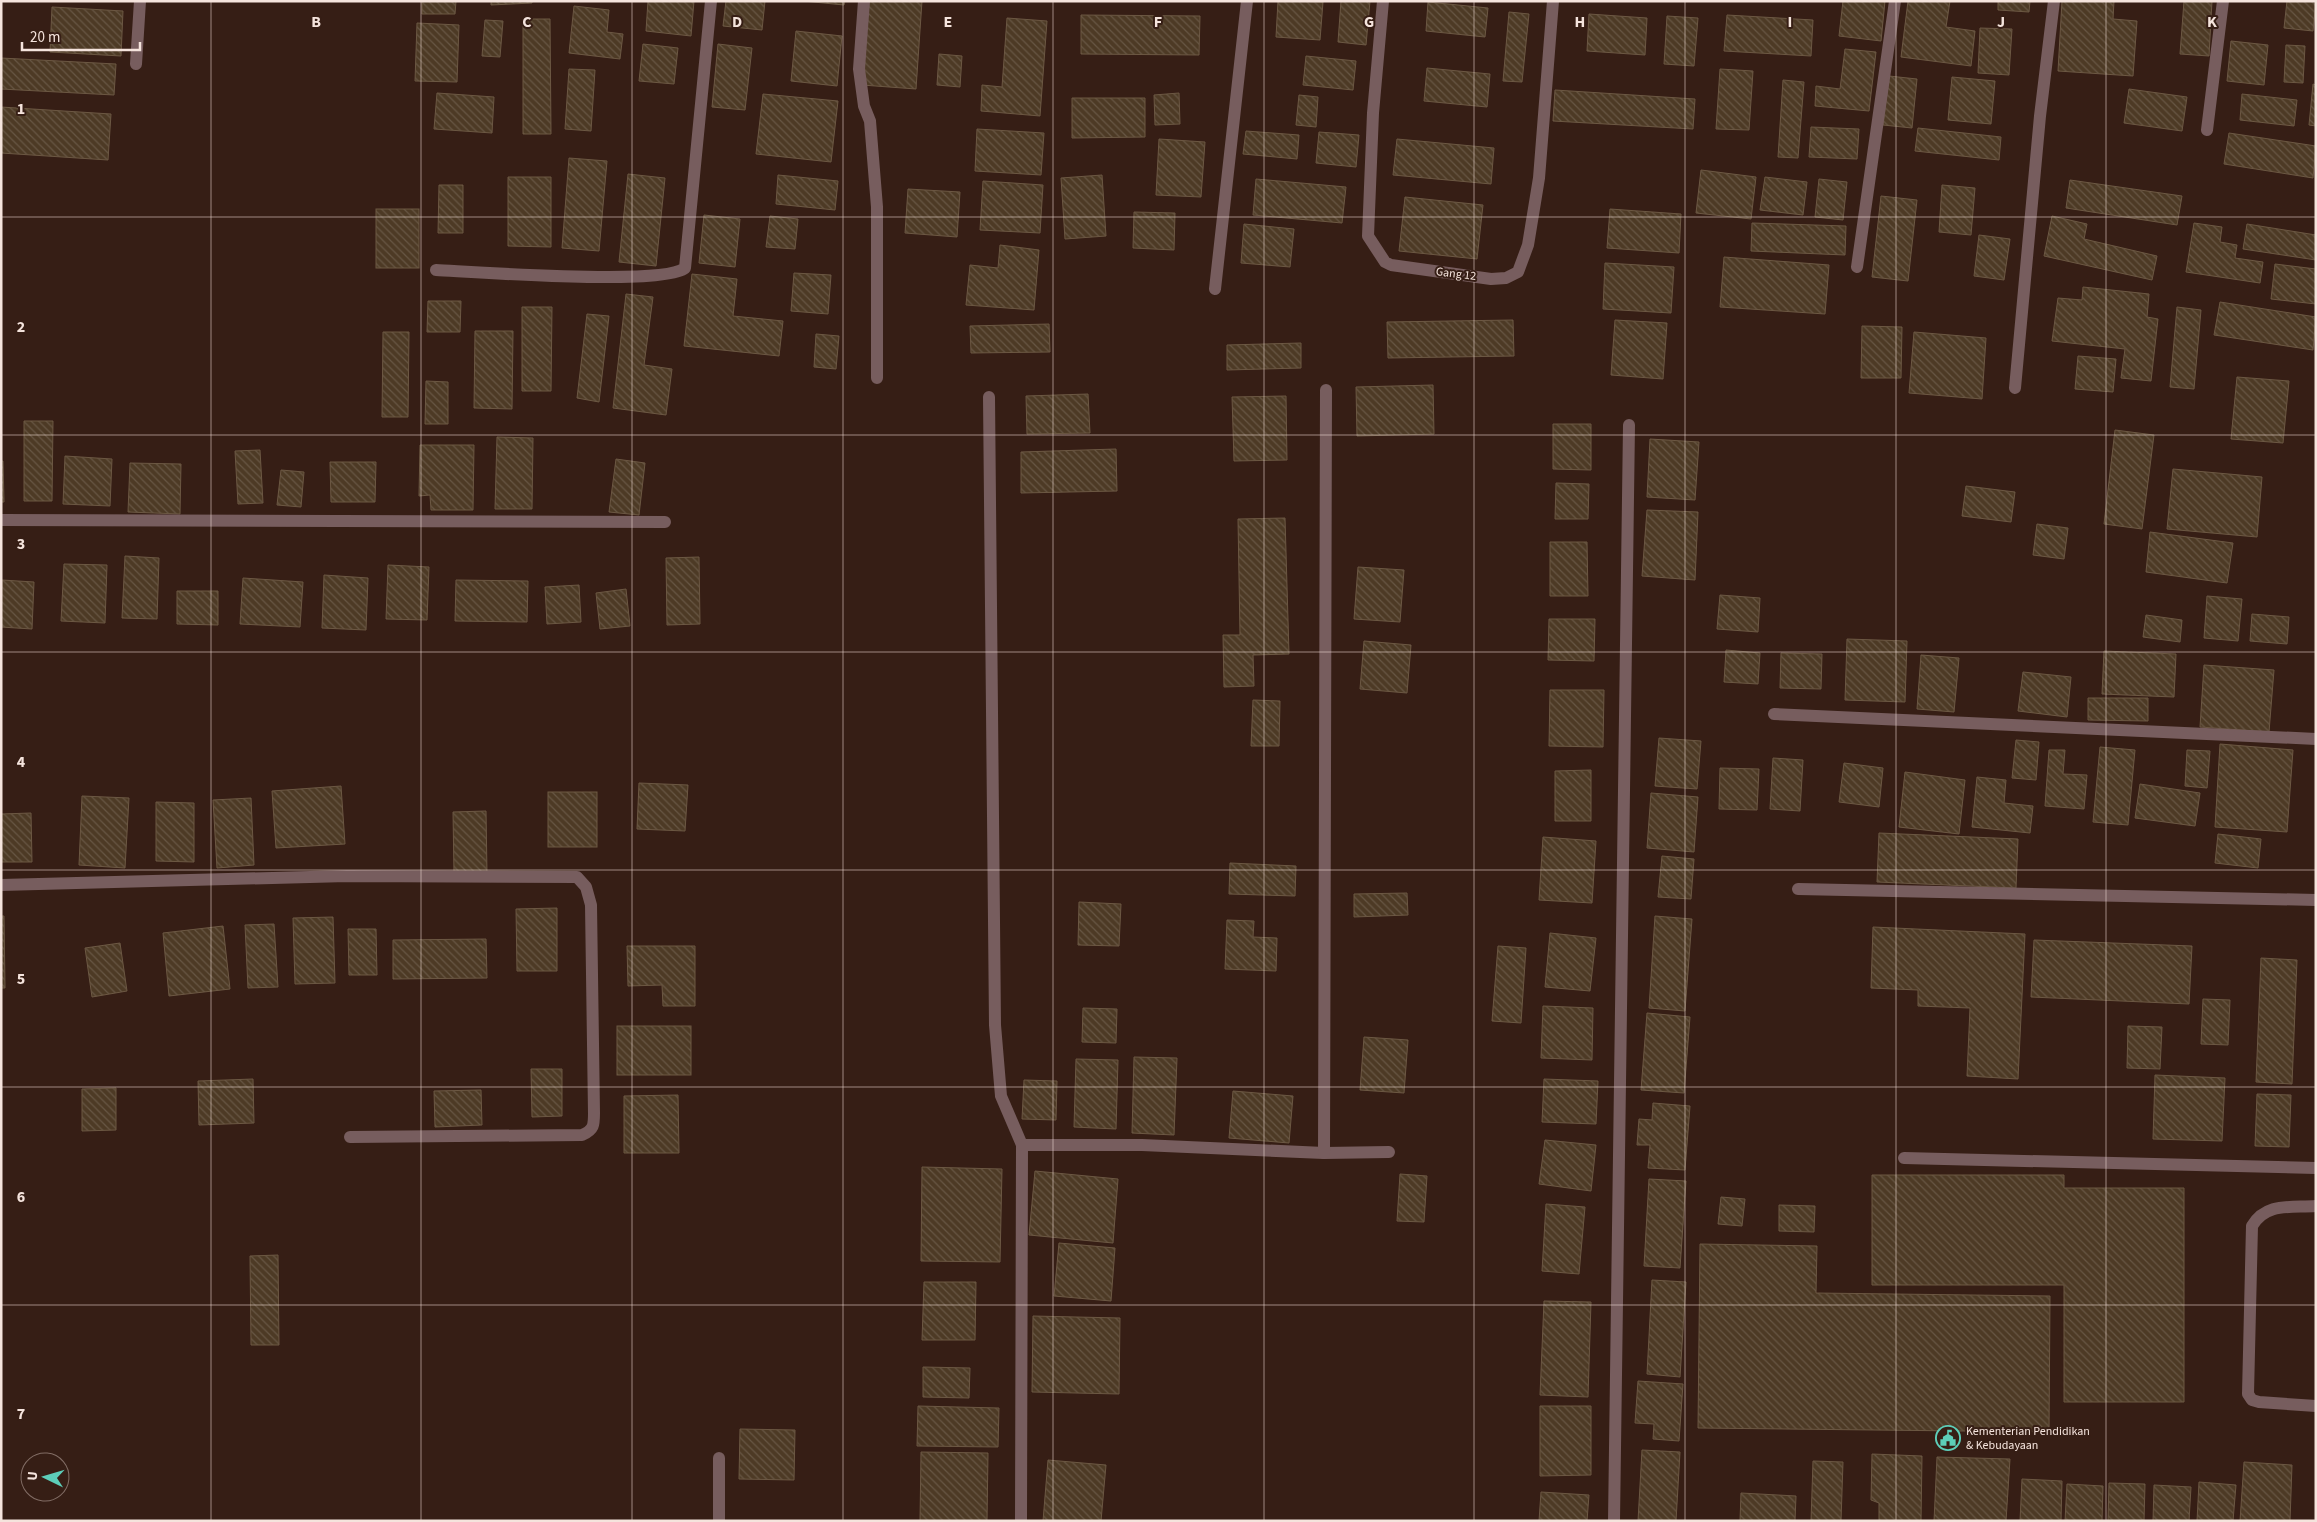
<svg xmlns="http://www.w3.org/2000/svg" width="2317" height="1522" viewBox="0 0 2317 1522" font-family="'Source Sans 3',sans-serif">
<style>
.building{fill:url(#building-back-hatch);stroke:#6c5843}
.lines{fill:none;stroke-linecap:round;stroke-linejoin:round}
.minor{stroke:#775d5e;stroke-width:12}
.grid{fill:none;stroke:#f5e4dd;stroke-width:1;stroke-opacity:0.55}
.labels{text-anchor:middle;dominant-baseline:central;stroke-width:4;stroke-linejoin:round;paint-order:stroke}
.street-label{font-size:12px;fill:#f5e4dd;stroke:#361e15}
.poi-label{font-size:12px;fill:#f5e4dd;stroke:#361e15;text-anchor:start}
.grid-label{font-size:16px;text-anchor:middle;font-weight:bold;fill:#f5e4dd;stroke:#361e15;stroke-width:4;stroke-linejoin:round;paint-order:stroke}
</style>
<defs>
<pattern id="building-back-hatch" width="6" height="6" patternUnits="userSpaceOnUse" patternTransform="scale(1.25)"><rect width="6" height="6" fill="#4d3a25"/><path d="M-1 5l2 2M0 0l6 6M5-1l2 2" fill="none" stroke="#675644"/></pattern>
</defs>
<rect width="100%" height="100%" fill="#361e15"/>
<g class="building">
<polygon points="422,1 456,1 455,14 422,14"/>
<polygon points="491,1 532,1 532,3 491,5"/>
<polygon points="648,1 694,1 691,36 646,31"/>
<polygon points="726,1 765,1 762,30 723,26"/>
<polygon points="803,1 845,1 844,5"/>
<polygon points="869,1 922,1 916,89 862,85"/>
<polygon points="1278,1 1323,2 1320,40 1276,37"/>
<polygon points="1341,1 1370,1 1366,45 1338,42"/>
<polygon points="1843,1 1885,1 1881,41 1839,36"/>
<polygon points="1908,1 1950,1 1946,27 1975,31 1971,66 1901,57"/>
<polygon points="1998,1 2030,1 2029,12 1998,10"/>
<polygon points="2062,1 2114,1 2113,19 2137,21 2133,76 2058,71"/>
<polygon points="2184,1 2212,1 2209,56 2180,54"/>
<polygon points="2287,1 2316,1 2313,31 2284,28"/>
<polygon points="1428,2 1488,8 1485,37 1426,31"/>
<polygon points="574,6 609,10 607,32 623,34 620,59 569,53"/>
<polygon points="52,7 123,11 121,56 50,52"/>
<polygon points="1509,12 1529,14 1522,82 1503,81"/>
<polygon points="1589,14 1647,18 1645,55 1587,51"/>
<polygon points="1081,15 1200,16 1199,55 1081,54"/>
<polygon points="1727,15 1813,20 1811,56 1724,51"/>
<polygon points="1667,16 1698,18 1694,66 1664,64"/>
<polygon points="1007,18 1047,21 1040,116 981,111 982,85 1002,87"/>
<polygon points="523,19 550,19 551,134 523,134"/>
<polygon points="485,20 503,21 500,57 482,56"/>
<polygon points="417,23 459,25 457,82 415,81"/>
<polygon points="1980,28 2012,29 2009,75 1978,73"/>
<polygon points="796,31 842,36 837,86 791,81"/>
<polygon points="2231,41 2268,45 2264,85 2227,81"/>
<polygon points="643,44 678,48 674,84 639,81"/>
<polygon points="718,44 752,48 745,110 712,107"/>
<polygon points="2286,45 2305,46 2303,83 2284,82"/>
<polygon points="1845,49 1876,52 1869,111 1815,106 1816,86 1840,89"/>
<polygon points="939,54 962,56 960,87 937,85"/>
<polygon points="1306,56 1356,61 1353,90 1303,85"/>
<polygon points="1,58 116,64 114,95 1,89"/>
<polygon points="1427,68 1490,74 1487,107 1424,101"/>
<polygon points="569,69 595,70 591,131 565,129"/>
<polygon points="1720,69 1753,71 1749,130 1716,129"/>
<polygon points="1889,76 1917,79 1912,128 1883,125"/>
<polygon points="1952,77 1995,81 1991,124 1948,120"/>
<polygon points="1783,80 1804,82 1798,158 1778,157"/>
<polygon points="2313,84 2316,85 2316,126 2309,125"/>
<polygon points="2129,89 2187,97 2182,131 2124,123"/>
<polygon points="1555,90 1695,99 1693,129 1553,121"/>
<polygon points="437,93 494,97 492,133 434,129"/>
<polygon points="1179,93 1180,124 1155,125 1154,95"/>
<polygon points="763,94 838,101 831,162 756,154"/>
<polygon points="2242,94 2297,100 2294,126 2240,120"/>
<polygon points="1299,95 1318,97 1316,127 1296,125"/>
<polygon points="1072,98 1145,98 1145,137 1072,138"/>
<polygon points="1,107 111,114 108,160 1,153"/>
<polygon points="1811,127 1859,129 1857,159 1809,157"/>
<polygon points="1918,128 2001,137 1999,160 1915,151"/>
<polygon points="977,129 1044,133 1041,175 975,171"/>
<polygon points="1246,131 1299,135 1297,159 1243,154"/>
<polygon points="1319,132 1359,135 1356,167 1316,163"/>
<polygon points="2229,133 2316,146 2313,178 2224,164"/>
<polygon points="1159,139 1205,142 1201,197 1156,195"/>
<polygon points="1397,139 1494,148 1491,184 1393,175"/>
<polygon points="569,158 607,161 599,251 562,248"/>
<polygon points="1701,170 1756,177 1751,219 1696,213"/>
<polygon points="628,174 665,178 656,266 619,262"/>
<polygon points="778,175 838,181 835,210 776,204"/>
<polygon points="1102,175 1106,236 1065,239 1061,178"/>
<polygon points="508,177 551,177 551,247 508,246"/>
<polygon points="1765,177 1807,182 1803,215 1760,210"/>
<polygon points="1256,179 1346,187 1342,223 1253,215"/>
<polygon points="1819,179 1847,182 1843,220 1815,217"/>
<polygon points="2070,180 2182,196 2177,225 2066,208"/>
<polygon points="983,181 1043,185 1040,233 980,230"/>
<polygon points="439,185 463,185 463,233 438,233"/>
<polygon points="1942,185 1975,188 1971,235 1939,232"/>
<polygon points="908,189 960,192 957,237 905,233"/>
<polygon points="1881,196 1917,200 1908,281 1872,277"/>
<polygon points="1405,197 1483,205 1477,259 1399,251"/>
<rect x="376" y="209" width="43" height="59"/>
<polygon points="1610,209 1681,214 1679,253 1607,248"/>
<polygon points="1134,212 1175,213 1174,250 1133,248"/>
<polygon points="704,215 740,219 735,267 699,263"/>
<polygon points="770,216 798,219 795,249 766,247"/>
<polygon points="2052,216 2087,224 2084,239 2157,256 2152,280 2044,256"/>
<polygon points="1752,223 1846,226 1845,255 1751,251"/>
<polygon points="2194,223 2222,227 2220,242 2237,245 2235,258 2263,262 2260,283 2186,272"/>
<polygon points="1244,224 1294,229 1290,267 1241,263"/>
<polygon points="2247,224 2316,235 2316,260 2243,249"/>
<polygon points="1979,235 2010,239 2004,280 1974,276"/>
<polygon points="1000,245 1039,250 1034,310 966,305 970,265 998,268"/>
<polygon points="1724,257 1829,265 1825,314 1720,307"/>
<polygon points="1605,263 1674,267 1671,313 1603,309"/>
<polygon points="2275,264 2316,269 2316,304 2271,299"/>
<polygon points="794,273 831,275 828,314 791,311"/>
<polygon points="692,274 737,279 733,316 783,321 779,356 684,346"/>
<polygon points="2083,287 2149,294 2147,317 2158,319 2151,381 2121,378 2125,349 2052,341 2058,298 2082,300"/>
<polygon points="626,294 653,297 644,365 672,369 666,415 613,408"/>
<polygon points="428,301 461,301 460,332 427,332"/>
<polygon points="2220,302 2316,317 2313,350 2214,335"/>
<polygon points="522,307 552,307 551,391 522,391"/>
<polygon points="2177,307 2201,310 2194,389 2170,387"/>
<polygon points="587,314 609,316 599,402 577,398"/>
<polygon points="1513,320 1514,356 1388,358 1387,322"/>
<polygon points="1615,320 1667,323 1663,379 1611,375"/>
<polygon points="1049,324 1050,352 971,353 970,326"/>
<polygon points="1862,326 1902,327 1901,378 1861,378"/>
<polygon points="475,331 513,331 512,409 474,408"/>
<polygon points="383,332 409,332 408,417 382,417"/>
<polygon points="1914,332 1986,338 1982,399 1909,393"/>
<polygon points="816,334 839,336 836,369 814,367"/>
<polygon points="1301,343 1301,368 1227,370 1227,345"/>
<polygon points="2078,356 2116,359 2113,392 2075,389"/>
<polygon points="2237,377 2289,381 2283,443 2231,439"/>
<polygon points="426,381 448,382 448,424 425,424"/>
<polygon points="1433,385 1434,434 1357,436 1356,387"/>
<polygon points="1088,394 1090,433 1027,434 1026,396"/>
<polygon points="1286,396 1287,460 1234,461 1232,397"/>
<polygon points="24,421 53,421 52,501 24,501"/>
<polygon points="1553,424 1591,424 1591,470 1553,469"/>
<polygon points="2115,430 2154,435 2142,529 2104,524"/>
<polygon points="497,437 533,438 532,509 495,509"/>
<polygon points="1650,439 1699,442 1695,500 1647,497"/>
<polygon points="420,445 474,445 473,510 431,510 430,495 419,496"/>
<polygon points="1116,449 1117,491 1021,493 1021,452"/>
<polygon points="260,450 263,503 238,504 235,451"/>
<polygon points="65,456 112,459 110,506 63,504"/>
<polygon points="616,459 645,463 639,515 609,512"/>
<polygon points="1,461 3,461 4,502 1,502"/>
<polygon points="330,462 376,462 375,502 331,502"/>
<polygon points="130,463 181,464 180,514 128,512"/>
<polygon points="2173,469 2262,477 2257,537 2167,529"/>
<polygon points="281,470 304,472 301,507 277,505"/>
<polygon points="1556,483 1589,484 1588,519 1555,519"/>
<polygon points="1966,486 2015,492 2011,522 1962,516"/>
<polygon points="1647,510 1698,512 1695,580 1642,576"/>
<polygon points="1285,518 1289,654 1253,655 1254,686 1224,687 1223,635 1240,635 1238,519"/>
<polygon points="2037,524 2068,528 2064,559 2033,555"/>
<polygon points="2150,532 2233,543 2227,583 2146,572"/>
<polygon points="1550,542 1587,542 1588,596 1550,596"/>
<polygon points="125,556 159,558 157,619 122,618"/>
<polygon points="699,557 700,624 667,625 666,558"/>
<polygon points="64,564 107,565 105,623 61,621"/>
<polygon points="388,565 429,567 427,620 386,619"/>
<polygon points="1358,567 1404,570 1400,622 1354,619"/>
<polygon points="324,575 368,578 366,630 322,628"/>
<polygon points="243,578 303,582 300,627 240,624"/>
<polygon points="2,580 34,582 32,629 1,627"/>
<polygon points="456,580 528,581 527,622 455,621"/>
<polygon points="579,585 581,622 547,624 545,587"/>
<polygon points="626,589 630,626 600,629 596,593"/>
<polygon points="177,591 218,591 218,625 177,624"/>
<polygon points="1720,595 1760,598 1758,632 1717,629"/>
<polygon points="2207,596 2242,599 2238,641 2204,638"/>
<polygon points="2252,614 2289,617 2287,644 2250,641"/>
<polygon points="2146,615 2182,620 2180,642 2143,637"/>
<polygon points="1549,619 1595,619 1594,661 1548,660"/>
<polygon points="1847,639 1907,641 1905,702 1845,700"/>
<polygon points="1364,641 1411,645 1407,693 1360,689"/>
<polygon points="1726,650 1760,653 1758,684 1724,682"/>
<polygon points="2104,651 2176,654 2174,697 2102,694"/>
<polygon points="1781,653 1822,654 1821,689 1780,688"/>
<polygon points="1921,655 1959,658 1954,712 1917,709"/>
<polygon points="2204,665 2274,670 2269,732 2200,727"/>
<polygon points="2023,672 2071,677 2067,717 2018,711"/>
<polygon points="1550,690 1604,690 1603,747 1549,746"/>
<polygon points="2088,698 2148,698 2148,721 2088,720"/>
<polygon points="1253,700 1280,701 1279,746 1251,746"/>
<polygon points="1659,738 1701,741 1697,789 1655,786"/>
<polygon points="2016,740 2039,742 2036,780 2012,778"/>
<polygon points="2220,744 2293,750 2287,832 2215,827"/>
<polygon points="2100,747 2135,750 2128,825 2093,822"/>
<polygon points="2049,750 2065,750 2063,774 2087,775 2084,809 2045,806"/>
<polygon points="2187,750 2210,751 2207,788 2185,786"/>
<polygon points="1773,758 1803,760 1800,811 1770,809"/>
<polygon points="1844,763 1883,768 1879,807 1839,802"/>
<polygon points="1720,768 1759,769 1757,810 1719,809"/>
<polygon points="1591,770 1591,821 1555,821 1555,771"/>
<polygon points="1905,772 1965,780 1959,834 1899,827"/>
<polygon points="1977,777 2006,780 2004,803 2033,806 2030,833 1972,827"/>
<polygon points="639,783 688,785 685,831 637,829"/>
<polygon points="2140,784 2200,793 2195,826 2135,818"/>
<polygon points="341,786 345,844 276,848 272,791"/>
<rect x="548" y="792" width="49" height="55"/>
<polygon points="1651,793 1698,797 1694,852 1647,848"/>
<polygon points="82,796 129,798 125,868 79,865"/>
<polygon points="251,798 254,865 217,868 213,800"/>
<polygon points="156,802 194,803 194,862 156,861"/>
<polygon points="486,811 487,874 454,874 453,812"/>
<polygon points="31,813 32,862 1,862 1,814"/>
<polygon points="1879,833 2018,839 2016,888 1877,882"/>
<polygon points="2218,834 2261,839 2258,868 2215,863"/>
<polygon points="1543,837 1596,841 1592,903 1539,900"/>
<polygon points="1662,856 1694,859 1691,899 1658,897"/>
<polygon points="1230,863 1296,866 1295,896 1229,894"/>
<polygon points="1407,893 1408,915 1354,917 1354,894"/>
<polygon points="1079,902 1121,904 1119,946 1078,945"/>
<polygon points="557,908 557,971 517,971 516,909"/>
<polygon points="1,916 4,916 5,988 1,988"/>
<polygon points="1655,916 1692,919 1685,1011 1649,1008"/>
<polygon points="333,917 335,983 295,984 293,918"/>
<polygon points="1227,920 1254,921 1253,937 1277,938 1276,971 1225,969"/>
<polygon points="274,924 278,987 248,988 245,925"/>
<polygon points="223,926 230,989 169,996 163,933"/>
<polygon points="1873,927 2025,934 2018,1079 1967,1076 1970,1008 1918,1006 1918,990 1871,988"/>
<polygon points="348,929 376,929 377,975 349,975"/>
<polygon points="1550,933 1596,938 1590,991 1545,987"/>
<polygon points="486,939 487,978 393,979 393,940"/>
<polygon points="2034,940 2192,946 2189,1004 2031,997"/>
<polygon points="120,943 127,991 92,997 85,948"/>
<polygon points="627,946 695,946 695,1006 663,1006 662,985 628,986"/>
<polygon points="1498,946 1526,948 1521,1023 1492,1021"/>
<polygon points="2261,958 2297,960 2292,1084 2256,1082"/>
<polygon points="2203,999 2230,1000 2228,1045 2201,1044"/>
<polygon points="1543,1006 1593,1008 1592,1060 1541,1058"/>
<polygon points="1083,1008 1117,1009 1116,1043 1082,1042"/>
<polygon points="1647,1013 1690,1017 1684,1093 1641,1090"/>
<rect x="617" y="1026" width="74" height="49"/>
<polygon points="2128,1026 2162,1027 2160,1069 2127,1068"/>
<polygon points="1364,1037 1408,1040 1404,1093 1360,1090"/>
<polygon points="1134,1057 1177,1058 1174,1135 1132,1133"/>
<polygon points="1076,1059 1118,1060 1116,1129 1074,1127"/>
<polygon points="531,1069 562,1069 562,1116 532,1117"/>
<polygon points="2155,1075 2225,1078 2222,1141 2153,1139"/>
<polygon points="253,1079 254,1123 199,1125 198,1081"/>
<polygon points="1544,1079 1598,1081 1596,1124 1542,1122"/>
<polygon points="1024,1080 1057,1081 1056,1120 1022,1119"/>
<polygon points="116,1088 116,1130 82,1131 82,1089"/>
<polygon points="481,1090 482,1125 435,1127 434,1091"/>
<polygon points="1233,1091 1293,1096 1289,1143 1229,1138"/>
<polygon points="2257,1094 2291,1095 2289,1147 2255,1146"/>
<polygon points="678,1095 679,1153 624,1153 624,1096"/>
<polygon points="1653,1103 1690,1106 1685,1170 1648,1168 1650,1145 1637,1145 1639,1119 1652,1120"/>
<polygon points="1545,1140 1596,1145 1591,1191 1539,1184"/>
<polygon points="922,1167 1002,1169 1000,1262 921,1261"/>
<polygon points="1035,1171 1118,1179 1113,1243 1029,1235"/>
<polygon points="1400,1174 1427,1176 1424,1222 1397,1221"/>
<polygon points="1872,1175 2064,1175 2064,1188 2184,1188 2184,1402 2064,1402 2064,1285 1872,1285"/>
<polygon points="1649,1179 1686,1181 1680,1268 1644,1266"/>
<polygon points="1721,1197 1745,1199 1742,1226 1718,1224"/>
<polygon points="1546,1204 1585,1207 1579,1274 1542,1271"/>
<polygon points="1779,1205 1815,1206 1814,1232 1779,1231"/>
<polygon points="1059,1243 1115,1248 1111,1301 1054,1296"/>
<polygon points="1700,1244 1817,1246 1816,1293 2050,1296 2049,1432 1698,1428"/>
<polygon points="278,1255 279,1345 251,1345 250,1256"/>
<polygon points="1652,1280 1686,1282 1680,1377 1647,1374"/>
<polygon points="924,1282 976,1282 975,1340 922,1340"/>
<polygon points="1544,1301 1591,1302 1588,1397 1540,1395"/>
<polygon points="1033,1316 1120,1318 1119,1394 1032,1392"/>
<polygon points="923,1367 970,1368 969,1398 923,1397"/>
<polygon points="1638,1381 1683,1384 1679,1441 1653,1439 1654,1424 1635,1423"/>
<polygon points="918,1406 999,1408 998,1447 917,1446"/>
<polygon points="1540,1406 1591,1406 1591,1475 1540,1476"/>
<polygon points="740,1429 795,1430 794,1480 739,1479"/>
<polygon points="1642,1450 1680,1452 1676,1521 1638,1521"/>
<polygon points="921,1452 988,1453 987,1521 920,1521"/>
<polygon points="1872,1454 1922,1456 1921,1521 1879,1521 1879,1503 1871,1500"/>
<polygon points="1937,1457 2010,1459 2006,1521 1934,1521"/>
<polygon points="1048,1460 1106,1465 1101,1521 1043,1521"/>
<polygon points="1813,1461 1843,1462 1841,1521 1811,1521"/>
<polygon points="2244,1462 2292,1465 2290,1521 2240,1521"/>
<polygon points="2022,1479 2062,1481 2061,1521 2020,1521"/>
<polygon points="2199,1482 2236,1485 2233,1521 2197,1521"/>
<polygon points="2109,1483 2145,1484 2144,1521 2108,1521"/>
<polygon points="2067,1484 2103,1486 2102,1521 2065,1521"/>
<polygon points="2154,1485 2191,1487 2189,1521 2153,1521"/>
<polygon points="1541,1492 1589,1495 1587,1521 1539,1521"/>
<polygon points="1741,1493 1796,1496 1795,1521 1740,1521"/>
</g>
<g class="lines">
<g class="minor">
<polyline points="864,1 859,69 864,106 870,121 877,207 877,378"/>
<polyline points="1383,1 1373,113 1368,236 1385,262 1391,265 1491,279 1506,278 1518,272 1528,245 1539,178 1553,1"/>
<polyline points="136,64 140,1"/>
<polyline points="2207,130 2223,1"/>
<polyline points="1857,267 1895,1"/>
<path d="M436,270c40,2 227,16 249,-2l26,-267"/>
<polyline points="1215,289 1247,1"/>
<polyline points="2015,388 2040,116 2054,1"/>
<polyline points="989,397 995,1025 1001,1096 1022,1145 1021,1521"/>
<polyline points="1,520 665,522"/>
<polyline points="1774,714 2316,739"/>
<path d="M1,885l346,-9 230,1 9,10 5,18 3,208c0,12 0,17 -12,22l-232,2"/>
<polyline points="1798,889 2316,900"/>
<polyline points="1022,1145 1142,1145 1324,1153 1389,1152"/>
<polyline points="1324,1153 1326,390"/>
<polyline points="1904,1158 2316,1168"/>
<path d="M2316,1206c-25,2 -50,-4 -64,20l-4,168 4,6 7,2 57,4"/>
<polyline points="719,1521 719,1458"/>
<polyline points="1614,1521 1629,425"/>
</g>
</g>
<path class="grid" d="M211,1v1520M421,1v1520M632,1v1520M843,1v1520M1053,1v1520M1264,1v1520M1474,1v1520M1685,1v1520M1896,1v1520M2106,1v1520M1,217h2315M1,435h2315M1,652h2315M1,870h2315M1,1087h2315M1,1305h2315"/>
<defs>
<symbol id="civic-ring" viewBox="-11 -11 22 22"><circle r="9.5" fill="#361e15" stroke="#5dceb9" stroke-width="1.5"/><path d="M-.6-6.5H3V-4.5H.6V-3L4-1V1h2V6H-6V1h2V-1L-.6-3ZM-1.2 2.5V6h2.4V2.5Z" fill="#5dceb9"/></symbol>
</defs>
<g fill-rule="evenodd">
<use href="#civic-ring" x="1934" y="1424" width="28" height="28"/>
</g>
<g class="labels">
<g class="street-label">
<text transform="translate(1456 274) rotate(7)">Gang 12</text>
</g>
<g class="poi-label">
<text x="1966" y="1431">Kementerian Pendidikan<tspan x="1966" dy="14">&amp; Kebudayaan</tspan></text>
</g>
</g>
<g class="grid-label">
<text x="316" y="27">B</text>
<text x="527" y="27">C</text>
<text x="737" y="27">D</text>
<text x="948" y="27">E</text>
<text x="1158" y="27">F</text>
<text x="1369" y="27">G</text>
<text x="1580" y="27">H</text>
<text x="1790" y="27">I</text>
<text x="2001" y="27">J</text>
<text x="2212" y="27">K</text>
<text x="21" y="114">1</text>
<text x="21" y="332">2</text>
<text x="21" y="549">3</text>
<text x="21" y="767">4</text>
<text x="21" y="984">5</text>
<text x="21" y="1202">6</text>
<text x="21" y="1419">7</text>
</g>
<rect width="2317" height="1522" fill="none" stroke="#f5e4dd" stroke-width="5"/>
<g transform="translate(45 1477) rotate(275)"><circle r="24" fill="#361e15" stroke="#826d65"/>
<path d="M0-4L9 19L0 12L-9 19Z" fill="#5dceb9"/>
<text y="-8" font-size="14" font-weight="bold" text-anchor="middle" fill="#f5e4dd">U</text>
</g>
<path d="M22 42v8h118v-8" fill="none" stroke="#f5e4dd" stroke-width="2.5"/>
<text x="30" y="42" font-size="15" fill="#f5e4dd" stroke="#361e15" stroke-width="4" paint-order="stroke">20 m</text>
</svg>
